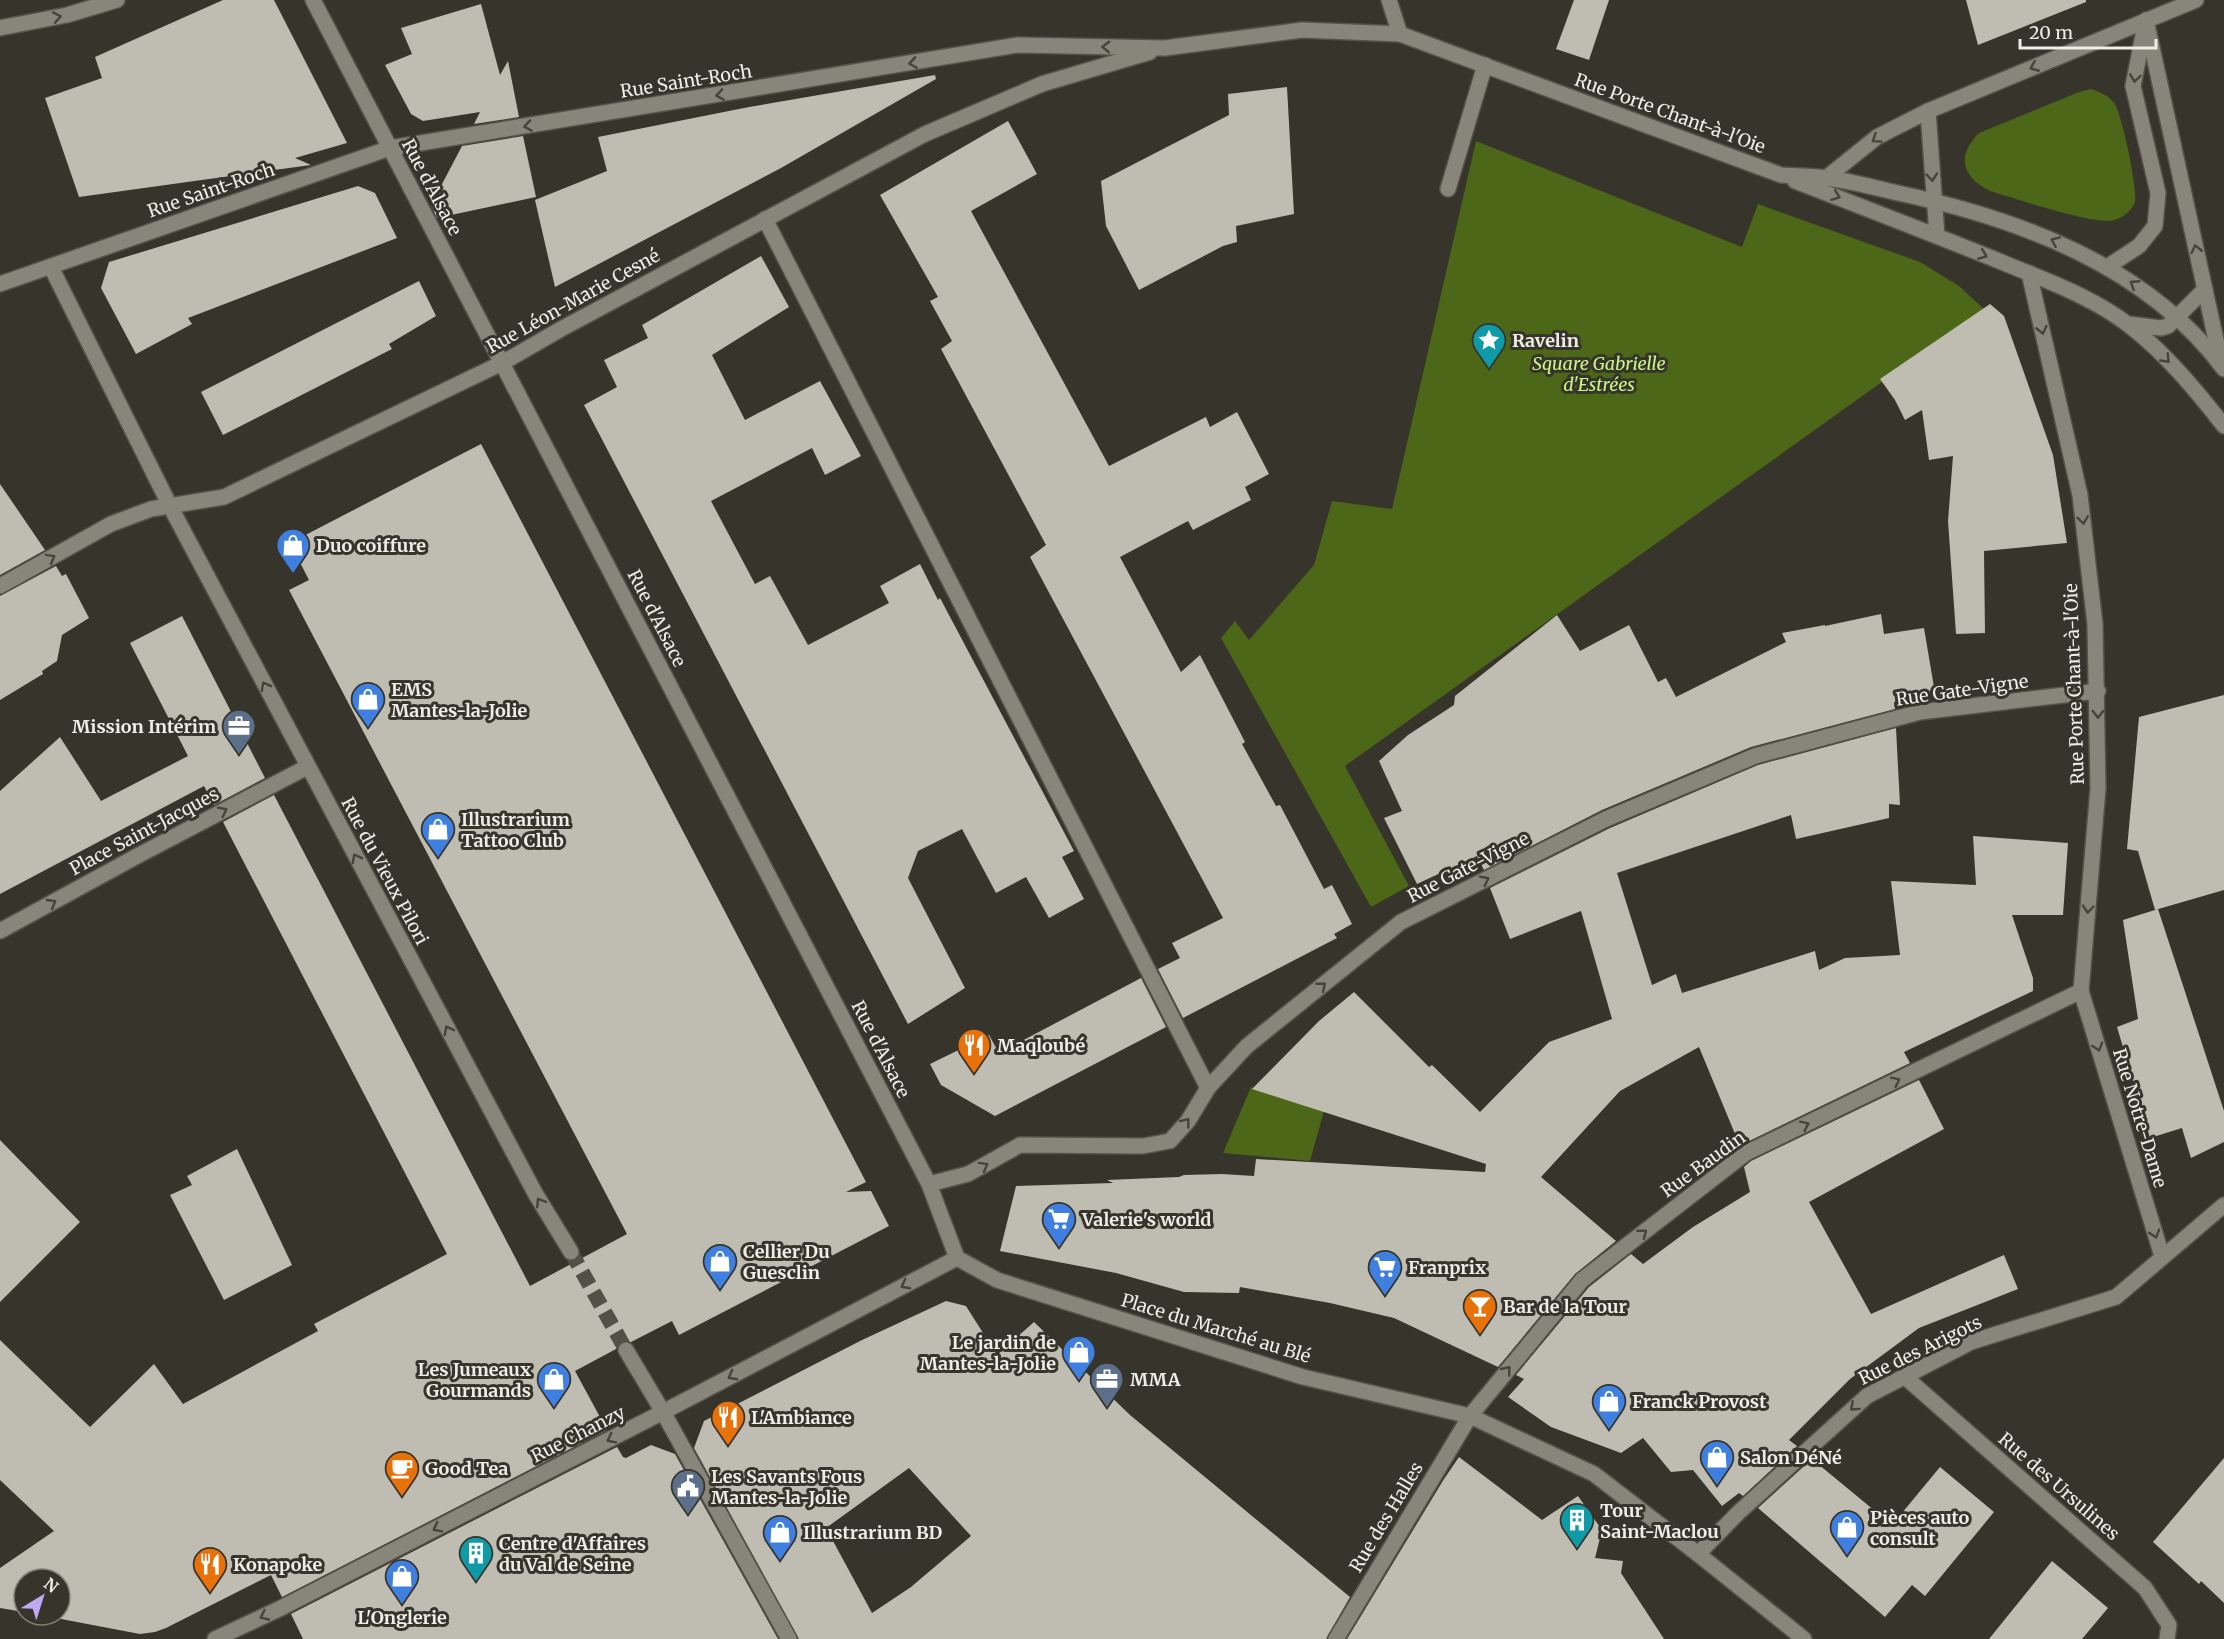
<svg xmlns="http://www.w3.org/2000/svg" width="2224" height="1639" viewBox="0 0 2224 1639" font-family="Merriweather,serif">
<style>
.green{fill:#4b6717}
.building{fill:#bfbdb1;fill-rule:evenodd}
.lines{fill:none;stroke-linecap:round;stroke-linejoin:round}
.minor-tunnel{stroke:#525047;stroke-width:15;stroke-dasharray:15 8;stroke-linecap:butt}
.service-casing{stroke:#54524a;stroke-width:18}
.pedestrian-casing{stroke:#54524a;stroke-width:18}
.minor-casing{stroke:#54524a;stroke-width:18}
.service{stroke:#88857a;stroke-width:15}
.pedestrian{stroke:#88857a;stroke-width:15}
.minor{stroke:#88857a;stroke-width:15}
.oneway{stroke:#46443b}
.labels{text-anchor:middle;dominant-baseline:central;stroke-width:6;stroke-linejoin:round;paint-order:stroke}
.street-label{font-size:18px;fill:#efede7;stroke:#36342b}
.poi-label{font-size:18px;font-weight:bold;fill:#efede7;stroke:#36342b;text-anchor:start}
.park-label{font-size:18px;font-style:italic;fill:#c9f783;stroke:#36342b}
</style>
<rect width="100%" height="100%" fill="#36342b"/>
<g class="green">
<path d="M2091,89c9,3 17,6 23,14 8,10 24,87 21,99 -3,8 -11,15 -20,18 -19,6 -101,-22 -125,-29 -28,-14 -34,-35 -11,-58l100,-41z"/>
<polygon points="1476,141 1742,247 1758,204 1920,262 1959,286 1984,309 1345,766 1409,886 1371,907 1221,638 1235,621 1249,640 1314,565 1332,501 1392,509"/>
<polygon points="1251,1087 1324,1111 1310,1161 1223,1153"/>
</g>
<g class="building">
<polygon points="223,0 274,0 347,143 295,158 311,165 79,197 45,98 102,78 95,57"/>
<polygon points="1574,0 1609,0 1589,60 1556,49"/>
<polygon points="1966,0 2086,0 2086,2 1978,45"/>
<polygon points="481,4 500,75 508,61 519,117 474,124 480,112 423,121 411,114 385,65 412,54 401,28"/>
<polygon points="935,75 936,79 781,168 555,287 535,200 607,171 598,137 749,107"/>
<polygon points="1287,87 1294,214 1236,226 1237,242 1223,246 1139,290 1106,226 1101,181 1229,115 1228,94"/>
<polygon points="1008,121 1037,174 971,211 1109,466 1206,417 1210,427 1237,412 1269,474 1245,487 1251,500 1193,530 1188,521 1120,557 1181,672 1200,655 1245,742 1242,744 1276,806 1280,805 1324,889 1332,885 1352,924 1334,934 1337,938 1183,1018 1158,969 1180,958 1172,943 1223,918 1030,557 1046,545 941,349 952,341 930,301 938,297 880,195"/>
<polygon points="523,136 536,197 437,218 431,205 462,146"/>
<polygon points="358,186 375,193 397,238 188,318 192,324 136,354 101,288 109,262"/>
<polygon points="761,256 789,307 712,355 745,420 820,381 861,456 825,475 812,448 711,501 755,584 770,576 808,645 889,603 880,586 920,564 938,600 940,598 1074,851 1062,857 1084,899 1049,918 1026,877 996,893 962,829 918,851 908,878 965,988 908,1024 584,405 617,387 604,360 648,338 642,325"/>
<polygon points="419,281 436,316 389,344 392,349 223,435 201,392"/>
<polygon points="1990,304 2004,316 2053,455 2067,543 1984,551 1985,633 1956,634 1948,521 1953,456 1929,460 1922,410 1905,420 1895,400 1880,379"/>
<polygon points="481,444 866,1182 846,1192 871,1191 889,1226 679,1335 672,1321 631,1342 621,1342 616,1349 575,1371 607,1430 282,1597 271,1575 166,1628 155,1632 140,1634 40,1615 60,1615 60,1579 24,1579 24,1612 0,1608 0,1568 54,1531 0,1480 0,1340 90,1427 154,1364 183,1404 318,1331 314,1324 447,1254 223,822 274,795 530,1286 627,1234 289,590 309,580 290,543"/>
<polygon points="0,484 45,550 0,575"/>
<polygon points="56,566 62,576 66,574 89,618 62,635 57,661 42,671 43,674 0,700 0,596"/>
<polygon points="1881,614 1884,634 1924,628 1935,693 1894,702 1895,709 1751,747 1602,810 1484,870 1477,856 1417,884 1384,818 1402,811 1379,761 1408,735 1454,705 1455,696 1557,615 1580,651 1629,625 1658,682 1666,678 1676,697 1786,642 1782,633 1825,625 1825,626"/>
<polygon points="182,616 265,778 214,805 204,786 0,894 0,791 60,737 101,801 188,756 130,643"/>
<polygon points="2224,695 2224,890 2155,910 2138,851 2127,849 2139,717"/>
<polygon points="1896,728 1900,805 1889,804 1889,818 1796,839 1791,815 1617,873 1652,985 1676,974 1682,993 1815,951 1819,970 1845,958 1900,955 1891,881 1976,885 1973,836 2068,843 2063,915 2012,915 2033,978 2033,991 1904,1052 1910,1063 1739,1146 1735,1134 1699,1047 1620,1091 1541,1177 1616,1241 1575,1274 1498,1367 1394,1318 1330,1303 1240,1287 1239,1293 1184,1292 1116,1273 1000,1251 1016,1186 1113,1183 1107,1180 1179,1177 1184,1175 1222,1174 1254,1176 1256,1159 1485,1172 1486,1164 1252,1089 1319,1021 1354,992 1429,1067 1432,1065 1480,1112 1549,1042 1612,1019 1581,911 1510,939 1490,888 1610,828 1758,765"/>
<polygon points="2158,909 2224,1111 2224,1142 2191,1158 2182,1128 2150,1138 2117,1027 2138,1019 2123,920"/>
<polygon points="1141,978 1166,1027 995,1116 941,1085 930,1064 989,1035 999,1053"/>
<polygon points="1919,1080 1944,1129 1809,1202 1871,1314 2004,1255 2018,1289 1919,1328 1850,1379 1789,1440 1797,1446 1743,1496 1739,1493 1722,1506 1693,1470 1671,1472 1643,1438 1621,1453 1551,1427 1508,1397 1524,1379 1516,1375 1589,1287 1631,1254 1643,1264 1693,1227 1750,1192 1744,1167 1751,1161"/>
<polygon points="0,1140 80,1222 0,1302"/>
<polygon points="237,1149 292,1265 224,1300 170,1195 192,1185 187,1176"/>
<path d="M946,1301l20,5 31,49 37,-33 96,93 220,182 -24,42h-527l-105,-191 10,-27 158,-81zM909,1468l62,68 -60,51 -39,26 -46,-85z"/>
<polygon points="651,1445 675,1454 778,1639 303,1639 291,1614 617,1447 623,1457 626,1458"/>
<polygon points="1459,1457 1542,1520 1578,1496 1602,1530 1595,1558 1623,1561 1621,1573 1664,1639 1347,1639 1444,1479"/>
<polygon points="2224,1458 2224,1603 2201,1581 2199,1584 2153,1542"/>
<polygon points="1812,1459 1892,1525 1940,1467 1994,1512 1925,1596 1912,1585 1885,1617 1758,1508"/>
<polygon points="2052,1561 2108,1608 2082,1639 1989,1639"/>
</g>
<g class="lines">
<polyline class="minor-tunnel" points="571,1252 626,1350"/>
<defs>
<g id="service">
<polyline points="765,219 1208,1088"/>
<polyline points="2107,267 2139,246 2155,226 2158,193 2133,86 2146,20"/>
</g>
<g id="pedestrian">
<polyline points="663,1412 789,1639"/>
<polyline points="1336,1639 1470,1416"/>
</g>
<g id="minor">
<polyline points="313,0 929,1184 957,1258"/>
<polyline points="1389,0 1400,34"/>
<polyline points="2146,20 2221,363"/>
<polyline points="0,28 67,15 117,0"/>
<polyline points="1928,111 1937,236"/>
<polyline points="1826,178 1877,137 1928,111 2196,0"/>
<path d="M1795,181c70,27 140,54 209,82 43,18 89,34 126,63 36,28 66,64 94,100"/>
<polyline points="1448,189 1485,65"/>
<polyline points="51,267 170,506 535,1193 571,1252"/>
<polyline points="2029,273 2080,495 2095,624 2098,788 2081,991 2162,1256"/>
<path d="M0,284l390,-136 628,-103 147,3 137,-18 98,4 381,141c15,1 31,1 46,3 24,3 48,10 71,15 122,26 249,73 326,176"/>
<polyline points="2128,324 2161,328 2168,326 2205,289"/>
<polyline points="0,586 111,524 151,509 224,497 502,363 561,329 925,134 1042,84 1150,52"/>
<polyline points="0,931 139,855 307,767"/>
<polyline points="929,1184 968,1174 1020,1145 1143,1146 1170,1141 1188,1121 1208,1088 1247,1046 1401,922 1606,819 1755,756 1920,712 2098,691"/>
<polyline points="957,1258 997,1280 1303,1377 1470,1416 1594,1474 1698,1554 1804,1639"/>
<polyline points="626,1350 663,1412"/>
<polyline points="1904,1376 2145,1588 2169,1625 2167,1639"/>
<polyline points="1470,1416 1582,1280 1746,1153 2081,991"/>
<polyline points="1698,1554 1738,1513 1867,1396 1971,1342 2116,1297 2224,1205"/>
<polyline points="215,1639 281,1608 663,1412 957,1258"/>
</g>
</defs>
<use href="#service" class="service-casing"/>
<use href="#pedestrian" class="pedestrian-casing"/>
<use href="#minor" class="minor-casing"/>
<use href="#service" class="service"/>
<use href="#pedestrian" class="pedestrian"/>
<use href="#minor" class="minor"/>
</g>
<defs><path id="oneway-chevron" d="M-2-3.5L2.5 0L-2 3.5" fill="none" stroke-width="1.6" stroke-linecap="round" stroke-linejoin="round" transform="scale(1.5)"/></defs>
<g class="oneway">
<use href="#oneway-chevron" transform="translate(57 17) rotate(-11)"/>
<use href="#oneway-chevron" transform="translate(1106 47) rotate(-179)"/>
<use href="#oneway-chevron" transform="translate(913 63) rotate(171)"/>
<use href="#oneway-chevron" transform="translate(2034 67) rotate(158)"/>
<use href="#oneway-chevron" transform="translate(2135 78) rotate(98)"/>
<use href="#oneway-chevron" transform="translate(720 95) rotate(171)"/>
<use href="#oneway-chevron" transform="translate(528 126) rotate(171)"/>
<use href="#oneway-chevron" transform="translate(1876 139) rotate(146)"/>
<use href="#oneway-chevron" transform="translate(1932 177) rotate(85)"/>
<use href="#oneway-chevron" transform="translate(1836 196) rotate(21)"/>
<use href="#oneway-chevron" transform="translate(2055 241) rotate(-157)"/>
<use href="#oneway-chevron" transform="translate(2196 249) rotate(-103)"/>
<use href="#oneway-chevron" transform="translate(1983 255) rotate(22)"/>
<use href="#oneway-chevron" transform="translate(2134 284) rotate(-147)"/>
<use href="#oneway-chevron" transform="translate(2042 330) rotate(77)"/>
<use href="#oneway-chevron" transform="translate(2166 359) rotate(46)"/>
<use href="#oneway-chevron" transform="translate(2083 520) rotate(83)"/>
<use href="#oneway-chevron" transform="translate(51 558) rotate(-29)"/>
<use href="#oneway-chevron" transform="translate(265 686) rotate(-118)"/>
<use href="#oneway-chevron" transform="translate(2098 714) rotate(90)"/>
<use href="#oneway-chevron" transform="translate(223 811) rotate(-27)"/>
<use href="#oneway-chevron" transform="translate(356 858) rotate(-118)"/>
<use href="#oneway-chevron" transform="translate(1485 880) rotate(-27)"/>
<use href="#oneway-chevron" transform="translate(52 903) rotate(-30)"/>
<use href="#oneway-chevron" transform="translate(2088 909) rotate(95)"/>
<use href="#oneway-chevron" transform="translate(1322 986) rotate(-39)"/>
<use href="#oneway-chevron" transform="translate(448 1030) rotate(-118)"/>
<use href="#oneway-chevron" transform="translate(2098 1047) rotate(73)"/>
<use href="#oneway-chevron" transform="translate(1896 1081) rotate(-26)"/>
<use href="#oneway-chevron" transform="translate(1186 1122) rotate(-52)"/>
<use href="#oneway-chevron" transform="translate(1805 1125) rotate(-26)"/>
<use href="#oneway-chevron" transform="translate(984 1166) rotate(-29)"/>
<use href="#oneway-chevron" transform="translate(540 1202) rotate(-122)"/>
<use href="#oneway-chevron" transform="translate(1643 1233) rotate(-38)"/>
<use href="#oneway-chevron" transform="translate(2155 1234) rotate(73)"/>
<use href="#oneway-chevron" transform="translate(905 1285) rotate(152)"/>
<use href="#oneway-chevron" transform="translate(1507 1370) rotate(-51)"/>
<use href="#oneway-chevron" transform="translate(732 1376) rotate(152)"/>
<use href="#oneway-chevron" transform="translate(1854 1407) rotate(138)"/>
<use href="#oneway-chevron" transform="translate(611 1439) rotate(153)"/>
<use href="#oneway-chevron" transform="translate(437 1528) rotate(153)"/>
<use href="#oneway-chevron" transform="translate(264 1616) rotate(155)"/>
</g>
<defs>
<symbol id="sight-pin" viewBox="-11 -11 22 30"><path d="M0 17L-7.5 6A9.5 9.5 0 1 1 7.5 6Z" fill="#0f9aa8" stroke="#36342b"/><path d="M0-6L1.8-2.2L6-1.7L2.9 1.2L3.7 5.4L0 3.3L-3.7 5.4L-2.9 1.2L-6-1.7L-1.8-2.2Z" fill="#fff"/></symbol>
<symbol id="shop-pin" viewBox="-11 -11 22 30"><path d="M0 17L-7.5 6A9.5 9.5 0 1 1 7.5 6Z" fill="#3f7fe0" stroke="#36342b"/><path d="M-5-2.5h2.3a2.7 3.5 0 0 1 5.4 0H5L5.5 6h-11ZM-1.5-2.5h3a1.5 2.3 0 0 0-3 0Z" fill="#fff"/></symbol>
<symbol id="office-pin" viewBox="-11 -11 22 30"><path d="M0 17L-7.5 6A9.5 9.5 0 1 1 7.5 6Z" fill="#5c6f8a" stroke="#36342b"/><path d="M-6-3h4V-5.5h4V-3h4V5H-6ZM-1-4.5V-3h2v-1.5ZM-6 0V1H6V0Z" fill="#fff"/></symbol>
<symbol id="restaurant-pin" viewBox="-11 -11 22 30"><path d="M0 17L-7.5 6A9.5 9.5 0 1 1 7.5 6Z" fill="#e8710a" stroke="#36342b"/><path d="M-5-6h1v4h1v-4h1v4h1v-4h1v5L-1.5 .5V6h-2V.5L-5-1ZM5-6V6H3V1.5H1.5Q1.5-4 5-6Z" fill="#fff"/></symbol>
<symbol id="supermarket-pin" viewBox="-11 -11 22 30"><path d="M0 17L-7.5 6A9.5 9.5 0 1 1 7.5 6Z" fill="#3f7fe0" stroke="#36342b"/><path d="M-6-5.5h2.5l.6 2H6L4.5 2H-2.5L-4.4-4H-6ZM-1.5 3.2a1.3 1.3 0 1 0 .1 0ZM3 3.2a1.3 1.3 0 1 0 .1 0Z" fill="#fff"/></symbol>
<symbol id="bar-pin" viewBox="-11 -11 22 30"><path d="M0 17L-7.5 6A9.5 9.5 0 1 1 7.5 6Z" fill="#e8710a" stroke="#36342b"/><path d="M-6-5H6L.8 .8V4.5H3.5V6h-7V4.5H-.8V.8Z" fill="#fff"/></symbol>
<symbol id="cafe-pin" viewBox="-11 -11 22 30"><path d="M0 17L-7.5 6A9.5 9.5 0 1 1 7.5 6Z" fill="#e8710a" stroke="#36342b"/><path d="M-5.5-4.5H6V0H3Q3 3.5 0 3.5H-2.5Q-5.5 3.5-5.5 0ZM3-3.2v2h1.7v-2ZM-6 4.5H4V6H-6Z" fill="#fff"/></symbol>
<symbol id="civic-pin" viewBox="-11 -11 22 30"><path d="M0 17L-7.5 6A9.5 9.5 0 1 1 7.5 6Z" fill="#5c6f8a" stroke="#36342b"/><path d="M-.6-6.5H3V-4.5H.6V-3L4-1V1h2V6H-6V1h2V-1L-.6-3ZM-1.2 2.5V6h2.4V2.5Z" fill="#fff"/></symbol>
<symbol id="building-pin" viewBox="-11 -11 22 30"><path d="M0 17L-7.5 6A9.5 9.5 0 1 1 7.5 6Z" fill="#0f9aa8" stroke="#36342b"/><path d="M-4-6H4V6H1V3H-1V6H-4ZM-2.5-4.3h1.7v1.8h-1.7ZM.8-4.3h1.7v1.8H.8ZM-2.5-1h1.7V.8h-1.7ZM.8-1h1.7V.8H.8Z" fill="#fff"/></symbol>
</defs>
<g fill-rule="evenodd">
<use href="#sight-pin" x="1470" y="321" width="38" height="52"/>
<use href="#shop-pin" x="274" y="526" width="38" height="52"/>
<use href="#shop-pin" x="349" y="680" width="38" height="52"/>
<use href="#office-pin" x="220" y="707" width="38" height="52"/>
<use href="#shop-pin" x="419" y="810" width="38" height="52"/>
<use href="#restaurant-pin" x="955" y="1026" width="38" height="52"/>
<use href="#supermarket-pin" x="1040" y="1200" width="38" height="52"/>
<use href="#shop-pin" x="701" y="1242" width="38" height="52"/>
<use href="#supermarket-pin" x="1366" y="1248" width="38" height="52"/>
<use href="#bar-pin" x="1461" y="1287" width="38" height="52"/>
<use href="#shop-pin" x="1060" y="1333" width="38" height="52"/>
<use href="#shop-pin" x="535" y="1360" width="38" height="52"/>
<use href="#office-pin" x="1088" y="1360" width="38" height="52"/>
<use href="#shop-pin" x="1590" y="1382" width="38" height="52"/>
<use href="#restaurant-pin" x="709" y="1398" width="38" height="52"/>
<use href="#shop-pin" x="1698" y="1438" width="38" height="52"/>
<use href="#cafe-pin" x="383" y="1449" width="38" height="52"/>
<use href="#civic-pin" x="669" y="1467" width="38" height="52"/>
<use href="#building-pin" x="1558" y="1501" width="38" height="52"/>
<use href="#shop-pin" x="1828" y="1508" width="38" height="52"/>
<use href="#shop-pin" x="761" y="1513" width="38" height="52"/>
<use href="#building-pin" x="457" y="1534" width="38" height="52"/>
<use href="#restaurant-pin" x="191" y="1545" width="38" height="52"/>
<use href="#shop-pin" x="383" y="1557" width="38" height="52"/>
</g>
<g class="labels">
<g class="street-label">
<text transform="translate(686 81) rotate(-9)">Rue Saint-Roch</text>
<text transform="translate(1670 113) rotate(20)">Rue Porte Chant-à-l'Oie</text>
<text transform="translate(432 187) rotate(62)">Rue d'Alsace</text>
<text transform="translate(211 190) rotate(-19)">Rue Saint-Roch</text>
<text transform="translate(573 301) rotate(-29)">Rue Léon-Marie Cesné</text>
<text transform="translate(657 618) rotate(63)">Rue d'Alsace</text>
<text transform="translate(2074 684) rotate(-92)">Rue Porte Chant-à-l'Oie</text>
<text transform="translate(1962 690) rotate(-8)">Rue Gate-Vigne</text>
<text transform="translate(144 831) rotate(-28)">Place Saint-Jacques</text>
<text transform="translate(1468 867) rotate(-27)">Rue Gate-Vigne</text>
<text transform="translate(385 871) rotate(62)">Rue du Vieux Pilori</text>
<text transform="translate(881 1049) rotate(63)">Rue d'Alsace</text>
<text transform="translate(2140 1118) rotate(73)">Rue Notre-Dame</text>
<text transform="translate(1703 1164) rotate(-36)">Rue Baudin</text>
<text transform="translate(1216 1328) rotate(17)">Place du Marché au Blé</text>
<text transform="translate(1920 1350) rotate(-26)">Rue des Arigots</text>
<text transform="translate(578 1434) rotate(-27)">Rue Chanzy</text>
<text transform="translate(2059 1486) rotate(41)">Rue des Ursulines</text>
<text transform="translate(1386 1517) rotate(-59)">Rue des Halles</text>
</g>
<g class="poi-label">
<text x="1512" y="340">Ravelin</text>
<text x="316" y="545">Duo coiffure</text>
<text x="391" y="689">EMS<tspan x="391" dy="21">Mantes-la-Jolie</tspan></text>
<text x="216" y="726" text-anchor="end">Mission Intérim</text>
<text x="461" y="819">Illustrarium<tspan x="461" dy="21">Tattoo Club</tspan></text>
<text x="997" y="1045">Maqloubé</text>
<text x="1082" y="1219">Valerie's world</text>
<text x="743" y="1251">Cellier Du<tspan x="743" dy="21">Guesclin</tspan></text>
<text x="1408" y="1267">Franprix</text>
<text x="1503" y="1306">Bar de la Tour</text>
<text x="1056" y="1342" text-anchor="end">Le jardin de<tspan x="1056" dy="21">Mantes-la-Jolie</tspan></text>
<text x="531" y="1369" text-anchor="end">Les Jumeaux<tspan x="531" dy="21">Gourmands</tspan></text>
<text x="1130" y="1379">MMA</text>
<text x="1632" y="1401">Franck Provost</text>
<text x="751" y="1417">L'Ambiance</text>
<text x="1740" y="1457">Salon DéNé</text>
<text x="425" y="1468">Good Tea</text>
<text x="711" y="1476">Les Savants Fous<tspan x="711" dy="21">Mantes-la-Jolie</tspan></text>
<text x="1600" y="1510">Tour<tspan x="1600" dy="21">Saint-Maclou</tspan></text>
<text x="1870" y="1517">Pièces auto<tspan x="1870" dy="21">consult</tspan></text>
<text x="803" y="1532">Illustrarium BD</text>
<text x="499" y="1543">Centre d'Affaires<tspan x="499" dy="21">du Val de Seine</tspan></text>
<text x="233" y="1564">Konapoke</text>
<text x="402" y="1617" text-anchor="middle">L'Onglerie</text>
</g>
<g class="park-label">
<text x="1599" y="363">Square Gabrielle<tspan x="1599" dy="21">d'Estrées</tspan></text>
</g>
</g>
<g transform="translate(42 1597) rotate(38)"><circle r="28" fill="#36342b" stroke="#807e76" stroke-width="1.5"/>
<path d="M0-4.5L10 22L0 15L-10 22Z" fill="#bfa9f4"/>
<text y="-9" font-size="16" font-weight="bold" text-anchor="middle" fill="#efede7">N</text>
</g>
<path d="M2020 39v9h136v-9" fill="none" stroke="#efede7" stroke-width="3"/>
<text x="2029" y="39" font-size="18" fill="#efede7" stroke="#36342b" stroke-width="4.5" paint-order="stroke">20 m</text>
</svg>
